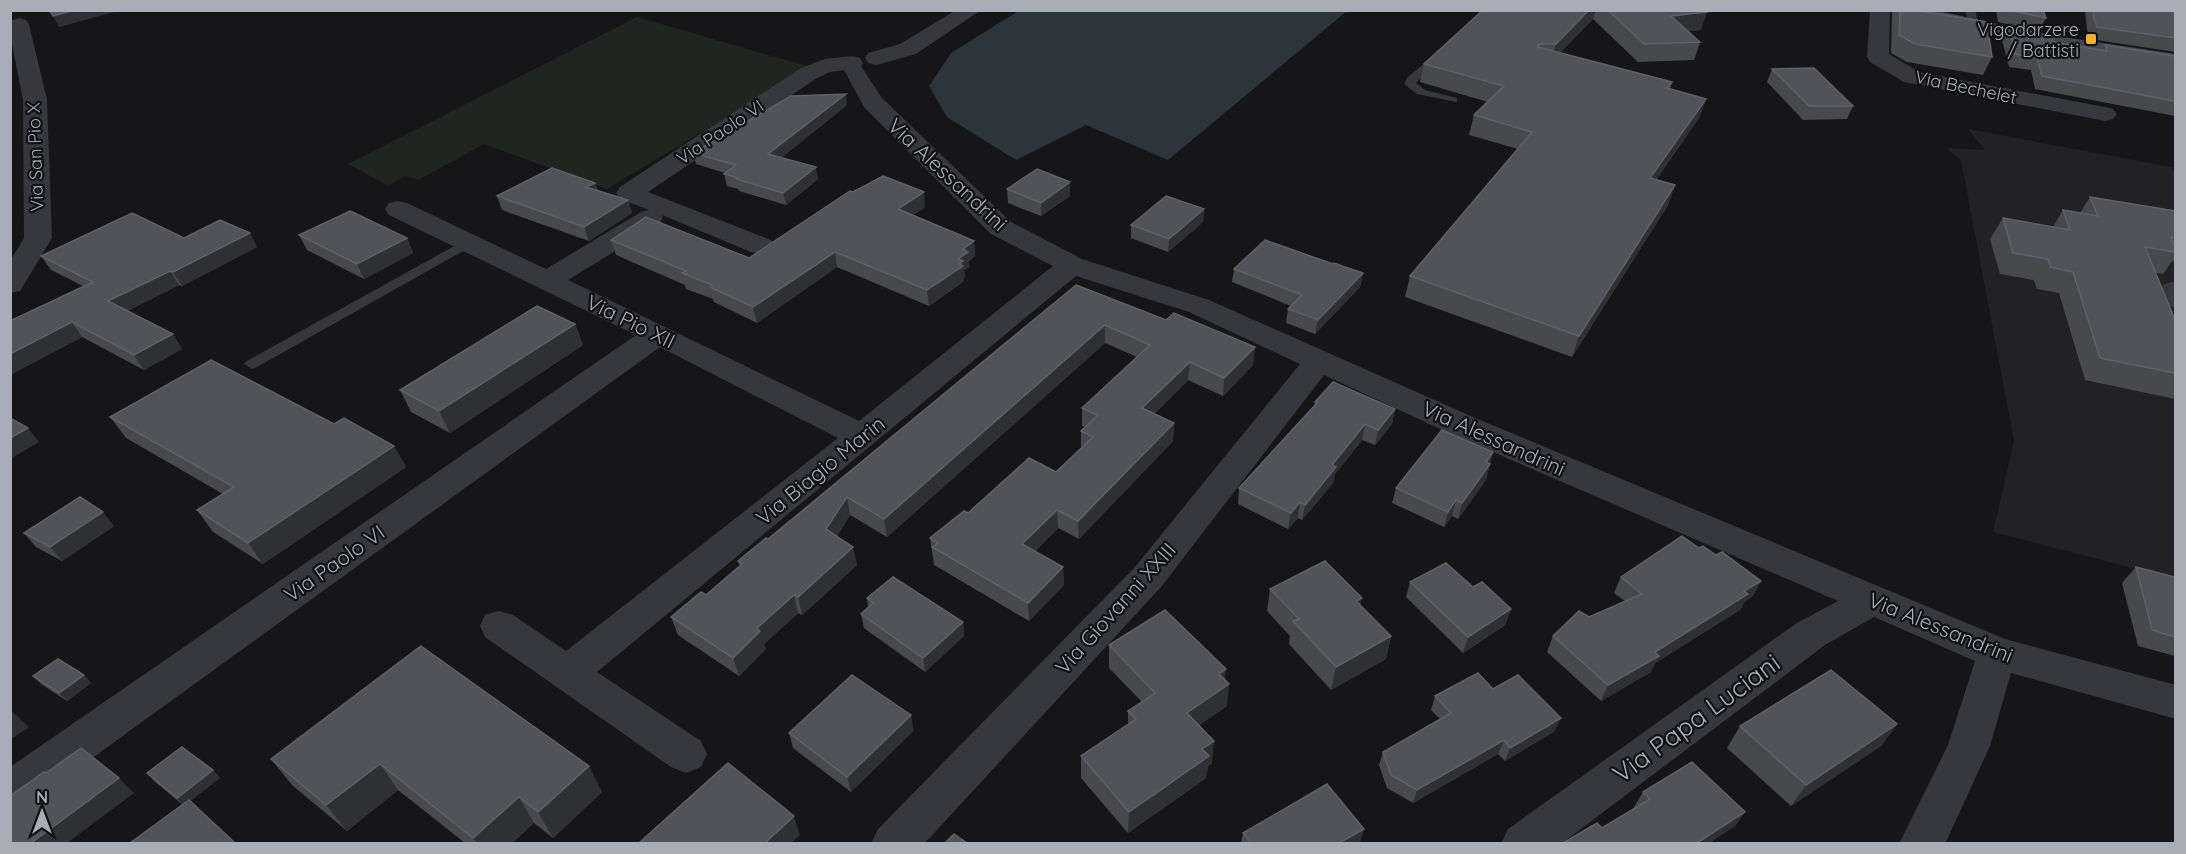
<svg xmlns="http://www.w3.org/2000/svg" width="2186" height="854" viewBox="0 0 2186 854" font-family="Quicksand,sans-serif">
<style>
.built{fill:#222225}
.green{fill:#1e261f}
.water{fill:#2c353c}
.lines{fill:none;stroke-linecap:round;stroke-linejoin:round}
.lane{fill:#37383d;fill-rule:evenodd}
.street{fill:#37383d;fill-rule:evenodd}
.secondary{fill:#45474d;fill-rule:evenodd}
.wall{fill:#47494d}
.shaded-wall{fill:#2f3033}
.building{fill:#525359;stroke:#5f6168;stroke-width:1.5}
.poi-dot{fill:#f2b134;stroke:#111113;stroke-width:2}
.labels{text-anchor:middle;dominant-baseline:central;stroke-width:4.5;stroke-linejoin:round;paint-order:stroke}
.far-poi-label{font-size:18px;fill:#a8adb8;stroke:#111113;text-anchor:end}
.far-street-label{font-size:18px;fill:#a8adb8;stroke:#111113}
.street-label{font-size:21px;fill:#a8adb8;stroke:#111113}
.near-street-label{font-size:26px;fill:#a8adb8;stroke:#111113}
</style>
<rect width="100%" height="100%" fill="#161618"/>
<polygon class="built" points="1968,129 2171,167 2176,176 2175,579 1993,532 2014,441 1961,160 1946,148 1985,150"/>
<polygon class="green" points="637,17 810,67 607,189 484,144 418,180 405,176 388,186 348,164"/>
<polygon class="water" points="1020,10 1347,10 1347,11 1168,160 1086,125 1016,160 947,117 929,86 951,53"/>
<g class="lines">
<g class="lane">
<polygon points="1965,10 1975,10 1979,26 1978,28 1970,28"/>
<polygon points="1439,51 1443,52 1443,56 1416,83 1425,90 1457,98 1457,102 1417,94 1404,84 1408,77"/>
<polygon points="467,239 474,243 472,246 257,367 252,369 244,364 247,361"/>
</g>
<g class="street">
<polygon points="956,10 981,10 916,54 876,65 868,63 865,58 868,53 900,44"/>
<polygon points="1870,10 1890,10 1889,54 1919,72 2105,107 2113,109 2117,114 2113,119 2105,121 1904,82 1870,62 1867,57"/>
<polygon points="19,18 26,20 29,24 47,100 52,238 20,291 10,293 10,261 24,238 23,100 10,34 10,21"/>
<path d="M852,56l8,2 3,5 -2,3 21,32 129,124 71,37 127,41 264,117 532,222 171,46v34l-165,-46 -21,73 -45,98h-46l49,-99 27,-84 -101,-44 -49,28 -264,199h-60l7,-15 289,-206 41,-22 -389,-168 -125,-58 -163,212 -237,257h-53l7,-15 257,-262 165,-203 -111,-52 -113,-36 -479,396 104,69 6,13 -6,13 -15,6 -15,-6 -186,-130 -5,-11 5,-11 14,-4 14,4 53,36 272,-213 -178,-91 -634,459 -16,5v-44l626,-432 -247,-120 -4,-6 4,-6 9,-2 9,2 139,66 95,-57 8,-2 -29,-11 -4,-6 4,-6 181,-119 24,-9zM844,70l20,37 127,127 62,32 -194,155 -291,-141 91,-56 4,-6 -1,-3 89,37 10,2 10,-2 4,-6 -4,-6 -123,-48 169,-114 13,-6z"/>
<polygon points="2172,282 2176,283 2176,308 2166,305 2158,291 2162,285"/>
</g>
<polygon class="secondary" points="1893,10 1934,10 2043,34 2176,54 2176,68 2043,46 1903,16 1896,14"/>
</g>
<g class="wall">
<polygon points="1483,10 1704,10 1701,30 1688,31 1700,42 1694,60 1638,62 1593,19 1560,53 1672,82 1670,89 1706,99 1699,118 1656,180 1675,185 1668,205 1572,357 1405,297 1410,276 1518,149 1469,135 1474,115 1488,102 1420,82 1424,64"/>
<polygon points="1893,10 1926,10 1925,12 1992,57 1983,75 1907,62 1891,53 1892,13"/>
<polygon points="1996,10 2043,10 2046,18 2039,31 1998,22"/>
<polygon points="2085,10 2175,10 2175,52 2090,39 2087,30"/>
<polygon points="2009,27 2053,42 2101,50 2105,45 2175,56 2175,116 2035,89 2031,70 2009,67 2002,40"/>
<polygon points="1772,69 1853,106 1847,119 1803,120 1767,82"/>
<polygon points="847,105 781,158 818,179 786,205 739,191 738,189 727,186 724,174 725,173 696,164 693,153"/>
<polygon points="595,183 598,191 628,200 632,213 589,241 502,210 497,196"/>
<polygon points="1007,189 1070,196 1041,216 1008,203"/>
<polygon points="2090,197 2175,211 2175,262 2172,261 2163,274 2156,273 2175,320 2175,399 2085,380 2059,293 2037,289 2034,280 2000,274 1990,239 2003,218 2053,227 2063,210 2080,213"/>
<polygon points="925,207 913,215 974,241 975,256 969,261 969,267 964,270 965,277 964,278 964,281 929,306 837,267 757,323 714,302 713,299 686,289 685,285 616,255 611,240 749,258"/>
<polygon points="1204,209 1203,222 1168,252 1131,238 1131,225"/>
<polygon points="299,235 407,238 413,253 364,279 307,250"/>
<polygon points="184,238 257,247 182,286 179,285 127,311 182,349 144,370 82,337 10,375 83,286 51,270 41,256"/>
<polygon points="1333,264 1363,273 1360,287 1315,334 1286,323 1288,309 1291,306 1232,282 1234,269"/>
<polygon points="1076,285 1253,365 1223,396 1188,380 1154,414 1174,423 1173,441 1079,539 1058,528 1035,551 1063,567 1064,585 1029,621 934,565 930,538 968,513 1056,472 1081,448 1081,431 1085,427 1082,426 1082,408 1137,357 1105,343 887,537 850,515 837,536 857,565 802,615 798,613 764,644 766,649 739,676 678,635 671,617 706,595 740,566 738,561 768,539"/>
<polygon points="575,324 583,345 450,433 411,412 400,390"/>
<polygon points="1315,402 1395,409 1392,424 1375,445 1362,440 1335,474 1333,483 1302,520 1298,518 1288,529 1238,504 1239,488 1314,406"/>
<polygon points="110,417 334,424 394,446 406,467 263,564 213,532 197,510 223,494 126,438"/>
<polygon points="1493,452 1486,480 1458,519 1452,516 1444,527 1392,503 1396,488"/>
<polygon points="114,526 62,561 36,547 24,533"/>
<polygon points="1699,548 1716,555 1761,581 1752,597 1745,601 1740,610 1655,663 1651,672 1601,701 1547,652 1553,636 1589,617 1625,601 1614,593 1621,577"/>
<polygon points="2136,567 2175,577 2175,656 2138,646 2122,583"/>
<polygon points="1410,582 1473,587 1511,609 1505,625 1463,653 1406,597"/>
<polygon points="1270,589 1360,605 1391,636 1386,659 1331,690 1289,644 1290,636 1267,611"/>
<polygon points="867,598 963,622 964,636 925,672 864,628 861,614 868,607"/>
<polygon points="1109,645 1226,669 1224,679 1227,706 1199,725 1212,763 1208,766 1206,778 1128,833 1081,778 1081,756 1128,725 1128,711 1142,702 1109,668"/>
<polygon points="421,646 602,792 553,838 534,823 512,843 465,843 398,790 347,831 292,785 271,759"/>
<polygon points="84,675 91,683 67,701 41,684 33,676"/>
<polygon points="1493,689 1555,731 1505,761 1498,754 1413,803 1387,788 1379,765 1383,752 1440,719 1431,710 1435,696"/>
<polygon points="911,715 913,731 851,792 793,748 789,733"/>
<polygon points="1897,724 1881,746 1791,806 1727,748 1740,726"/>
<polygon points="213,770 220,778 183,805 154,781 147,773"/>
<polygon points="1643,792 1745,812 1735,826 1709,843 1563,843 1602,828 1635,808 1634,807"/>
<polygon points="1243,833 1360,843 1241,843"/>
</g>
<g class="shaded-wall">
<polygon points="76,10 122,10 59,27 53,16"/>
<polygon points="1589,10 1596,10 1593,19 1551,62 1556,44"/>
<polygon points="1707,12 1701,30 1665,34 1671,16"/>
<polygon points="846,94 847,105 771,166 768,154"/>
<polygon points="1706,99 1699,118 1643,198 1650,178"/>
<polygon points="816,167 818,179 786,205 783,193"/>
<polygon points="1070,182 1070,196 1041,216 1041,203"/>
<polygon points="595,183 599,196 586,187"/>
<polygon points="1675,185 1668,205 1572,357 1579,336"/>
<polygon points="924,192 925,207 900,224 898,209"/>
<polygon points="628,200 632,213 589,241 584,227"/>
<polygon points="1204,209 1203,222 1168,252 1169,239"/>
<polygon points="250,233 257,247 182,286 173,272"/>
<polygon points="407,238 413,253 364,279 357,264"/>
<polygon points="974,241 975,256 969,261 969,267 964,270 965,277 964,278 964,281 929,306 927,290 958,259 963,249"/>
<polygon points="835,252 837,267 757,323 753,307"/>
<polygon points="170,271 179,285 117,316 108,301"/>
<polygon points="1363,273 1360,287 1315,334 1318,320"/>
<polygon points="72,322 82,337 10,375 10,354"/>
<polygon points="575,324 583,345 450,433 439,411"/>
<polygon points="1105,325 1105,343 887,537 884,519"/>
<polygon points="173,334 182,349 144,370 134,355"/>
<polygon points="1255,347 1253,365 1223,396 1224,378"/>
<polygon points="1190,362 1188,380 1141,426 1142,408"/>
<polygon points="1395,409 1392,424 1375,445 1378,430"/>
<polygon points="1174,423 1173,441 1079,539 1078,521"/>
<polygon points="1365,424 1362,440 1335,474 1333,483 1302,520 1305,505 1332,465"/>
<polygon points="28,428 39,442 10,459 10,438"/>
<polygon points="394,446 406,467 263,564 248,543"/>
<polygon points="1493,452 1486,480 1458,519 1462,503 1486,462"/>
<polygon points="847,497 850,515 830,547 826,529"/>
<polygon points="1456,500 1452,516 1444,527 1448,512"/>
<polygon points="1300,502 1298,518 1288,529 1291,513"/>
<polygon points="1057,510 1058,528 1023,562 1022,544"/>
<polygon points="103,512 114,526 62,561 50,547"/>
<polygon points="853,547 857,565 802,615 798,597"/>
<polygon points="1063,567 1064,585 1029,621 1028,603"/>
<polygon points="1761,581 1752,597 1745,601 1740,610 1655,663 1651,672 1601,701 1608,685 1744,591"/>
<polygon points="794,595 798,613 764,644 766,649 739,676 733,658 757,628"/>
<polygon points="1362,598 1357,620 1356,601"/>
<polygon points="1511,609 1505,625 1463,653 1468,637"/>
<polygon points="963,622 964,636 925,672 923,658"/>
<polygon points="1391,636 1386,659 1331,690 1336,667"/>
<polygon points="1226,669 1223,688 1229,684 1227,706 1185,735 1187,713 1219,674"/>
<polygon points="84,675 91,683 67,701 59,693"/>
<polygon points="13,712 29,727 10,740 10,714"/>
<polygon points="911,715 913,731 851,792 847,777"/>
<polygon points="1561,718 1555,731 1505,761 1510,748"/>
<polygon points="1897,724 1881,746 1791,806 1806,785"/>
<polygon points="1504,740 1498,754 1413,803 1417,790"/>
<polygon points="1214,741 1212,763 1208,766 1206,778 1128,833 1129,812 1202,749"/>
<polygon points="380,764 398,790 347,831 326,805"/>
<polygon points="589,766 602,792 553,838 538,812"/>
<polygon points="213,770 220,778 184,806 177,798"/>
<polygon points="119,778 134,793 67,843 31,843"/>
<polygon points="519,797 534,823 512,843 477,843 473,838"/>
<polygon points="1745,812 1735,826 1709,843 1697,843"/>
<polygon points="794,816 800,835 791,843 765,843"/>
<polygon points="1364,829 1360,843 1339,843"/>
</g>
<g class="building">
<polygon points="49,10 76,10 53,16"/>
<polygon points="1483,10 1589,10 1556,44 1539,44 1538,47 1672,82 1667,88 1706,99 1650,178 1675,185 1579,336 1410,276 1532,132 1474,115 1504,86 1424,64"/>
<polygon points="1608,10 1704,10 1707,12 1671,16 1700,42 1644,44"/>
<polygon points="1900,10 1921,10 1920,11 1987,22 1992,57 1915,44 1899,35"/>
<polygon points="2009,10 2043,10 2046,18"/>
<polygon points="2093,10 2175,10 2175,38 2097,27 2094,18"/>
<polygon points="2009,27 2051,36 2053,42 2107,51 2105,45 2175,56 2175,101 2042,76 2037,58 2015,54"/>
<polygon points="1814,68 1853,106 1809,106 1772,69"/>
<polygon points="846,94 768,154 816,167 783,193 736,179 739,178 724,174 736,165 693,153 791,96"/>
<polygon points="552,168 595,183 586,187 628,200 584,227 497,196"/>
<polygon points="1037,169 1070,182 1041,203 1007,189"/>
<polygon points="883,176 924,192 898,209 974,241 963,249 968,252 958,259 963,261 959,264 963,266 927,290 835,252 753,307 710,287 712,285 682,273 686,271 611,240 646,217 749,258 850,191 853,192"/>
<polygon points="1166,196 1204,209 1169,239 1131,225"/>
<polygon points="2090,197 2175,211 2175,238 2171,237 2175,247 2175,252 2145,247 2175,320 2175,373 2100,358 2073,272 2050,267 2048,259 2013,253 2003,218 2070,230 2063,210 2098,216"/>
<polygon points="350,211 407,238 357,264 299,235"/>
<polygon points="132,213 184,238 220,220 250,233 173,272 170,271 108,301 173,334 134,355 72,322 10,354 10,321 93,282 41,256"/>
<polygon points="1265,240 1333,264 1334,263 1363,273 1318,320 1288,309 1302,295 1234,269"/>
<polygon points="1076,285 1166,320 1174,313 1255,347 1224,378 1190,362 1142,408 1174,423 1078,521 1057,510 1022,544 1063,567 1028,603 932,547 938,543 930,538 964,511 968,513 1029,458 1056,472 1093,437 1081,431 1098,415 1082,408 1150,345 1105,325 884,519 847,497 826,529 853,547 798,597 794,595 757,628 760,631 733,658 671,617 701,592 706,595 742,564 738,561 766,538 768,539"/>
<polygon points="537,306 575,324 439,411 400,390"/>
<polygon points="211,360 334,424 344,418 394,446 248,543 197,510 234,487 110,417"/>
<polygon points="1333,382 1395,409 1378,430 1365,424 1332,465 1336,467 1305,505 1300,502 1291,513 1239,488 1317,403 1315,402"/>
<polygon points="10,418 28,428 10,438"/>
<polygon points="1442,430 1493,452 1486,462 1490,464 1462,503 1456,500 1448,512 1396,488"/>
<polygon points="80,497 103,512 50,547 24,533"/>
<polygon points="1682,536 1699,548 1703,546 1716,555 1722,552 1761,581 1744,591 1748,594 1655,652 1659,656 1608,685 1553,636 1579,611 1589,617 1642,594 1621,577"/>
<polygon points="1325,561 1362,598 1356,601 1391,636 1336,667 1293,621 1299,619 1270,589"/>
<polygon points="1446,563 1473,587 1482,582 1511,609 1468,637 1410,582"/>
<polygon points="2136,567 2175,577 2175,637 2152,630"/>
<polygon points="893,577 963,622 923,658 861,614 873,603 867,598"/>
<polygon points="1165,610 1226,669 1219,674 1229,684 1187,713 1214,741 1202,749 1209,756 1129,812 1081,756 1136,719 1128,711 1155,693 1109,645"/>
<polygon points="421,646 589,766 538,812 519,797 473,838 380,764 326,805 271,759"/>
<polygon points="58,659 84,675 59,693 33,676"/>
<polygon points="1831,670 1897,724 1806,785 1740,726"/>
<polygon points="1478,673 1493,689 1518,675 1561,718 1510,748 1504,740 1417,790 1391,775 1383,752 1451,713 1435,696"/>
<polygon points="852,675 911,715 847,777 789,733"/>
<polygon points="182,747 213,770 177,798 147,773"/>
<polygon points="81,748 119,778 31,843 10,843 10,796 44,772 46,773"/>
<polygon points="1692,762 1745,812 1697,843 1563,843 1597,823 1602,828 1650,799 1643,792"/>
<polygon points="728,763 794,816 765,843 639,843"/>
<polygon points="1327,784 1364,829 1339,843 1251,843 1243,833"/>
<polygon points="189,800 235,843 130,843"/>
<polygon points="954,834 967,843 945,843"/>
</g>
<rect class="poi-dot" x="2085" y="33" width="12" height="12" rx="3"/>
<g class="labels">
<g class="far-poi-label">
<text x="2079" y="29">Vigodarzere<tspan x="2079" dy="21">/ Battisti</tspan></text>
</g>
<g class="far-street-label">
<text transform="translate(1966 87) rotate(12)">Via Bechelet</text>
<text transform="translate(720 132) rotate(-34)">Via Paolo VI</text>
<text transform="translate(35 157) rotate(-92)">Via San Pio X</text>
</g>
<g class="street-label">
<text transform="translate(948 174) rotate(43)">Via Alessandrini</text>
<text transform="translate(631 321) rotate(26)">Via Pio XII</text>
<text transform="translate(1494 438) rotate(24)">Via Alessandrini</text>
<text transform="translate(820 470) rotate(-39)">Via Biagio Marin</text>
<text transform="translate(334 563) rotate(-35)">Via Paolo VI</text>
<text transform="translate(1115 608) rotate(-48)">Via Giovanni XXIII</text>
<text transform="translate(1941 627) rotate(22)">Via Alessandrini</text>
</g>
<g class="near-street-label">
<text transform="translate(1696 718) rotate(-36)">Via Papa Luciani</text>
</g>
</g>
<rect width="2186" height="854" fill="none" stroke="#a8adb8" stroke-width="24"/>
<g transform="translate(42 812)" stroke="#111113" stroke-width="4.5" paint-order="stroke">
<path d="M0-4.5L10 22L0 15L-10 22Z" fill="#a8adb8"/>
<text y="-9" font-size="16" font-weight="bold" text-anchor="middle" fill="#a8adb8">N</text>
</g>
</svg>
